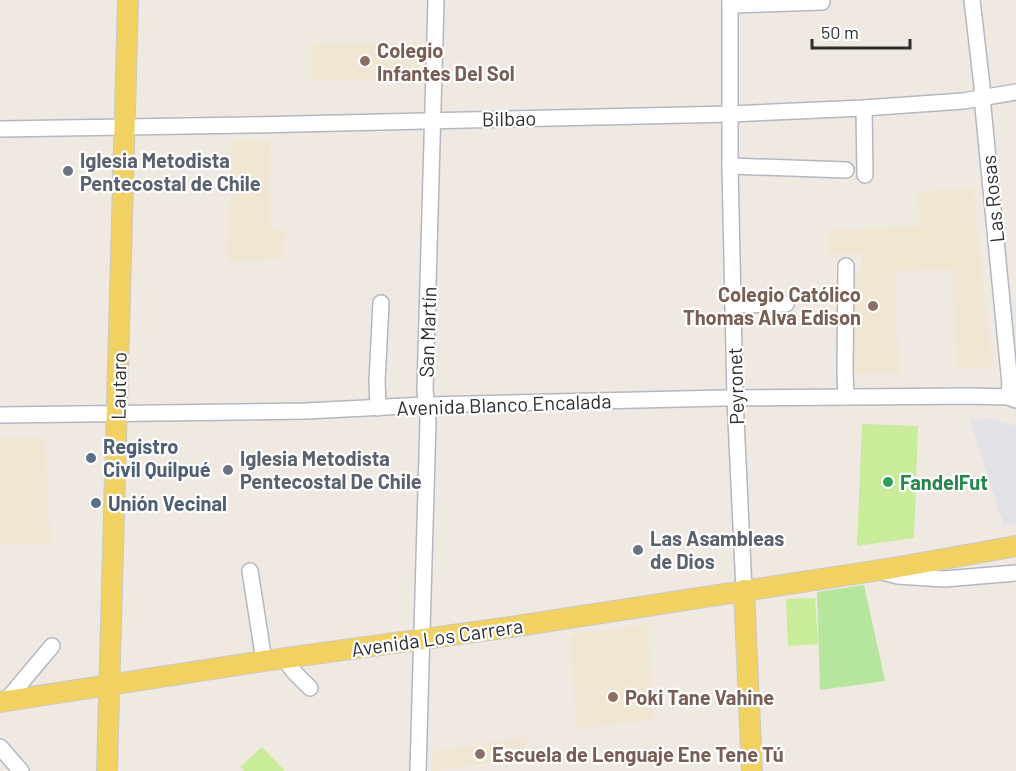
<svg xmlns="http://www.w3.org/2000/svg" width="1016" height="771" viewBox="0 0 1016 771" font-family="Barlow,sans-serif">
<style>
.industrial{fill:#e3e1e8}
.education{fill:#f0e6d1}
.green{fill:#b6e59e}
.pitch{fill:#c9ec9a}
.lines{fill:none;stroke-linecap:round;stroke-linejoin:round}
.minor-casing{stroke:#b4b7c1;stroke-width:18}
.major-casing{stroke:#c9c9c9;stroke-width:22}
.minor{stroke:#fff;stroke-width:15}
.major{stroke:#f2d163;stroke-width:20}
.education-dot{fill:#8d6e63;stroke:#fff;stroke-width:2}
.worship-dot{fill:#6b7280;stroke:#fff;stroke-width:2}
.service-dot{fill:#5c6f8a;stroke:#fff;stroke-width:2}
.leisure-dot{fill:#2e9e5b;stroke:#fff;stroke-width:2}
.labels{text-anchor:middle;dominant-baseline:central;stroke-width:4.5;stroke-linejoin:round;paint-order:stroke}
.education-label{font-size:20px;font-weight:bold;fill:#785e54;stroke:#fff;text-anchor:start}
.street-label{font-size:20px;fill:#2e2e2e;stroke:#fff}
.worship-label{font-size:20px;font-weight:bold;fill:#5b616d;stroke:#fff;text-anchor:start}
.service-label{font-size:20px;font-weight:bold;fill:#4e5e75;stroke:#fff;text-anchor:start}
.leisure-label{font-size:20px;font-weight:bold;fill:#27864d;stroke:#fff;text-anchor:start}
</style>
<rect width="100%" height="100%" fill="#efe9e1"/>
<polygon class="industrial" points="992,419 1016,426 1016,524 1004,526 970,420"/>
<g class="education">
<polygon points="418,42 419,78 311,80 311,44"/>
<polygon points="231,140 270,140 269,228 285,229 283,259 227,262"/>
<polygon points="973,187 992,369 957,369 952,269 895,271 899,373 851,374 850,272 862,270 862,253 828,254 828,229 920,227 917,192"/>
<polygon points="0,438 44,438 51,544 0,544"/>
<polygon points="648,624 653,720 576,729 570,635"/>
<polygon points="526,737 527,756 439,771 431,771 432,752"/>
</g>
<polygon class="green" points="864,585 885,681 820,690 817,592"/>
<g class="pitch">
<polygon points="862,424 918,426 914,538 857,546"/>
<polygon points="815,598 818,644 788,646 786,599"/>
<polygon points="262,747 285,771 244,771 240,767"/>
</g>
<g class="lines">
<defs>
<g id="minor">
<polyline points="730,0 730,166 733,305 735,398 744,590"/>
<polyline points="972,0 982,86 983,107 1010,384 1008,397"/>
<polyline points="730,5 822,2"/>
<polyline points="864,108 865,175"/>
<polyline points="0,129 250,125 731,114 864,108 963,101 1016,92"/>
<polyline points="730,166 846,170"/>
<polyline points="846,266 845,372 846,397"/>
<polyline points="733,305 786,304"/>
<polyline points="378,408 377,381 381,303"/>
<polyline points="0,415 305,411 426,405 724,398 970,396 1008,397 1016,400"/>
<polyline points="250,571 264,661"/>
<polyline points="882,572 898,576 944,579 1016,573"/>
<polyline points="284,659 295,673 310,688"/>
<polyline points="5,702 52,646"/>
<polyline points="0,747 21,771"/>
<polyline points="418,771 428,420 425,390 436,0"/>
</g>
<g id="major">
<polyline points="744,590 752,771"/>
<polyline points="0,702 264,661 511,627 893,568 1016,546"/>
<polyline points="107,771 128,0"/>
</g>
</defs>
<use href="#minor" class="minor-casing"/>
<use href="#major" class="major-casing"/>
<use href="#minor" class="minor"/>
<use href="#major" class="major"/>
</g>
<g class="education-dot">
<circle cx="365" cy="61" r="6"/>
<circle cx="873" cy="306" r="6"/>
<circle cx="613" cy="697" r="6"/>
<circle cx="480" cy="754" r="6"/>
</g>
<g class="worship-dot">
<circle cx="68" cy="171" r="6"/>
<circle cx="228" cy="470" r="6"/>
<circle cx="638" cy="550" r="6"/>
</g>
<g class="service-dot">
<circle cx="91" cy="458" r="6"/>
<circle cx="96" cy="503" r="6"/>
</g>
<circle class="leisure-dot" cx="888" cy="482" r="6"/>
<g class="labels">
<g class="education-label">
<text x="377" y="50">Colegio<tspan x="377" dy="23">Infantes Del Sol</tspan></text>
<text x="861" y="294" text-anchor="end">Colegio Católico<tspan x="861" dy="23">Thomas Alva Edison</tspan></text>
<text x="625" y="697">Poki Tane Vahine</text>
<text x="492" y="754">Escuela de Lenguaje Ene Tene Tú</text>
</g>
<g class="street-label">
<text transform="translate(509 118) rotate(-1)">Bilbao</text>
<text transform="translate(992 199) rotate(-96)">Las Rosas</text>
<text transform="translate(427 332) rotate(-88)">San Martín</text>
<text transform="translate(118 386) rotate(-89)">Lautaro</text>
<text transform="translate(735 386) rotate(-92)">Peyronet</text>
<text transform="translate(504 404) rotate(-2)">Avenida Blanco Encalada</text>
<text transform="translate(437 637) rotate(-8)">Avenida Los Carrera</text>
</g>
<g class="worship-label">
<text x="80" y="160">Iglesia Metodista<tspan x="80" dy="23">Pentecostal de Chile</tspan></text>
<text x="240" y="458">Iglesia Metodista<tspan x="240" dy="23">Pentecostal De Chile</tspan></text>
<text x="650" y="538">Las Asambleas<tspan x="650" dy="23">de Dios</tspan></text>
</g>
<g class="service-label">
<text x="103" y="446">Registro<tspan x="103" dy="23">Civil Quilpué</tspan></text>
<text x="108" y="503">Unión Vecinal</text>
</g>
<g class="leisure-label">
<text x="900" y="482">FandelFut</text>
</g>
</g>
<path d="M812 39v9h98v-9" fill="none" stroke="#2e2e2e" stroke-width="3"/>
<text x="821" y="39" font-size="18" fill="#2e2e2e" stroke="#ffffff" stroke-width="4.5" paint-order="stroke">50 m</text>
</svg>
